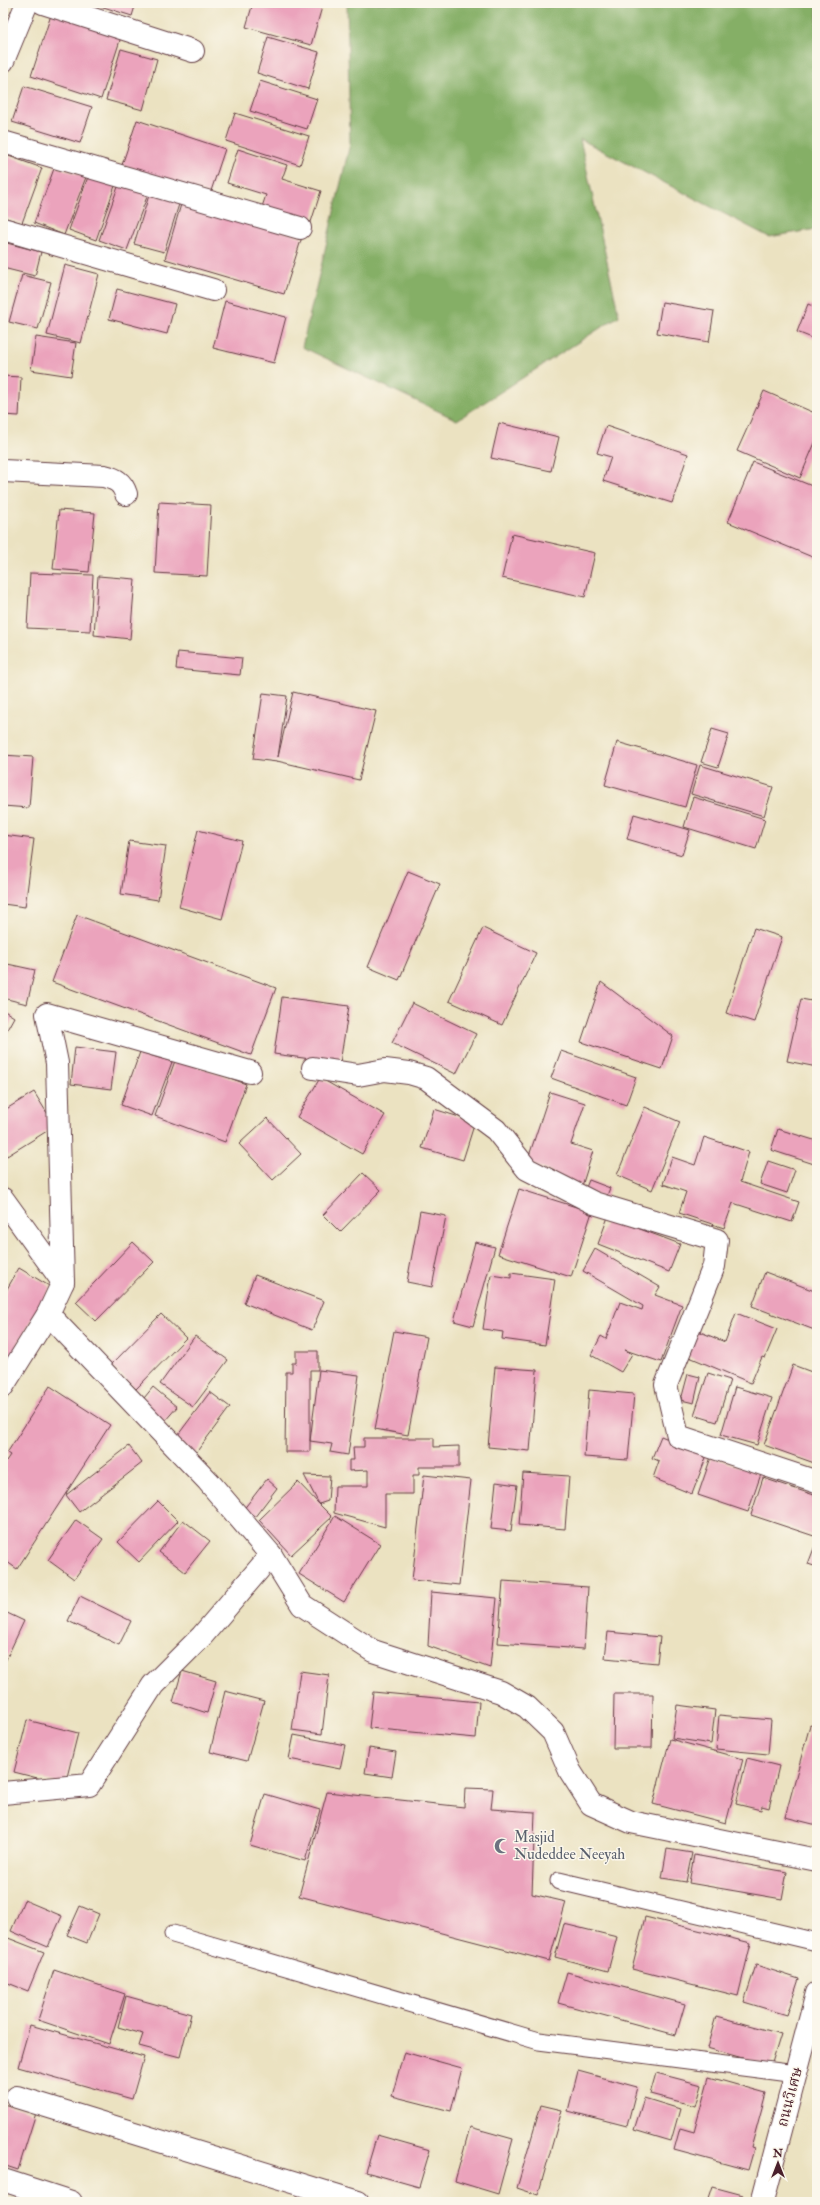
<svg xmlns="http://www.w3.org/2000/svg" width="820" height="2205" viewBox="0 0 820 2205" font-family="'IM FELL Double Pica','Noto Serif Thai',serif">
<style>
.forest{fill:#85af66;stroke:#686748}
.building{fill:#eba3bc}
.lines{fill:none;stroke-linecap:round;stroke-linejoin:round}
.service-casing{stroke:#623c42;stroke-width:19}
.minor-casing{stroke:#623c42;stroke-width:24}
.secondary-casing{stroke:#623c42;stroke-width:24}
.service{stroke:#fff;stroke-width:17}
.minor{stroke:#fff;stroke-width:22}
.secondary{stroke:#fff;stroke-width:22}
.labels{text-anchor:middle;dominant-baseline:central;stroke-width:3;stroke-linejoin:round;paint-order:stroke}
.worship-label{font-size:15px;fill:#5b616d;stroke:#fbf7ec;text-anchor:start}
.street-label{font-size:15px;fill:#4a1f2b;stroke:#fbf7ec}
</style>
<rect width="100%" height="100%" fill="#fbf7ec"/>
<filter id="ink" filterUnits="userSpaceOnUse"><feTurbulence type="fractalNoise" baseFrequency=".025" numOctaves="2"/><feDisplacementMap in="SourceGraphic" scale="8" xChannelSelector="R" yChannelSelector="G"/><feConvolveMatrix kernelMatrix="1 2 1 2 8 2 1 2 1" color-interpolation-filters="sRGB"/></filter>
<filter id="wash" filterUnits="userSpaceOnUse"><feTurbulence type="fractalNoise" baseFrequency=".012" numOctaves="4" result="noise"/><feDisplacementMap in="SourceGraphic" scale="16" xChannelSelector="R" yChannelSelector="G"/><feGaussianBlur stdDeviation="0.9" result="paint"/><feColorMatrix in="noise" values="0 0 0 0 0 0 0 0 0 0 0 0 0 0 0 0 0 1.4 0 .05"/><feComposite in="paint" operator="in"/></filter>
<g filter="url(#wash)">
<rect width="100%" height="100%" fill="#ebe2c1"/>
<polygon class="forest" points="347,3 817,3 817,229 769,237 580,139 619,316 457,420 302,347 350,144"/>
<g id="blocks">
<g class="building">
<polygon points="98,3 136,3 132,16 97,5"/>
<polygon points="253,3 306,3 322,7 311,45 246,27"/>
<polygon points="52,12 122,34 101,99 31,76"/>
<polygon points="268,37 319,52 308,89 257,73"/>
<polygon points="121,49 157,59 143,110 106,100"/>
<polygon points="260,81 317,99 307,129 250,111"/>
<polygon points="24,86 92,107 80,143 12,122"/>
<polygon points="235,113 309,136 300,165 226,141"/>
<polygon points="137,120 225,149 210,194 122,165"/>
<polygon points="238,149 287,165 282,179 321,191 311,222 262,207 266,195 227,183"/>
<polygon points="3,154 42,168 22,223 3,217"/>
<polygon points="55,166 86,177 64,235 34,223"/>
<polygon points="89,174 116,183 96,240 69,230"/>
<polygon points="119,184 148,194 127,250 99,240"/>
<polygon points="150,192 180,201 164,252 134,244"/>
<polygon points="182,201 302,237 284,294 165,259"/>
<polygon points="3,242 41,252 35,276 3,268"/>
<polygon points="65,265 99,274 81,343 47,335"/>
<polygon points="22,275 51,282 38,329 9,322"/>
<polygon points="117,289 175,304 167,334 109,319"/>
<polygon points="225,301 286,317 274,363 213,348"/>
<polygon points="662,302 714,311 709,342 657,333"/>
<polygon points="808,304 817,308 817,340 797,332"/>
<polygon points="36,337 76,343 71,376 31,370"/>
<polygon points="3,376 21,377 19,416 3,415"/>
<polygon points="764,391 817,414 817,438 800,478 737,451"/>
<polygon points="499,423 559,437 551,471 491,458"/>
<polygon points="606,426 688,454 672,503 603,481 611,457 597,453"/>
<polygon points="753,462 817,488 817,559 728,522"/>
<polygon points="159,502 211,505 207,576 155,573"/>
<polygon points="59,510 95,513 89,572 53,569"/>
<polygon points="512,534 595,553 585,597 502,578"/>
<polygon points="30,573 93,575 90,631 27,628"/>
<polygon points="98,576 135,579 130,639 94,635"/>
<polygon points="178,652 242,658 240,675 176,669"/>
<polygon points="293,692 376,711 359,780 277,761 277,762 253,759 263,693 287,696 278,757"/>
<polygon points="712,729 729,734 718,767 701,762"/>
<polygon points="617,742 697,765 685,807 605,785"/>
<polygon points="3,755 33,757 29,808 3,806"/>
<polygon points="700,765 773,787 764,816 691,794"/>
<polygon points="693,797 765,819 756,849 684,827"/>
<polygon points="634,814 690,830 682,855 627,839"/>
<polygon points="198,830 242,841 222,919 179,907"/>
<polygon points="3,835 34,839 25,907 3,904"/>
<polygon points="129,841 166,846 158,900 121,894"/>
<polygon points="408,871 440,884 399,980 368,967"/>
<polygon points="77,915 276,988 251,1055 52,982"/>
<polygon points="483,928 536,953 502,1025 449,1001"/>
<polygon points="754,928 782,937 754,1022 726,1013"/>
<polygon points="3,963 35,970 27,1004 3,998"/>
<polygon points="601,982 673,1036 662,1069 581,1042"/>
<polygon points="282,997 349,1006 340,1063 274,1054"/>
<polygon points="801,999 817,1002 817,1067 787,1061"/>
<polygon points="412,1003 476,1034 456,1074 392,1043"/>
<polygon points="3,1010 14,1017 3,1037"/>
<polygon points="75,1047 116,1052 111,1089 71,1084"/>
<polygon points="561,1051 636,1077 626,1105 551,1078"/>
<polygon points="140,1052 172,1062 152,1116 121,1105"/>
<polygon points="176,1058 246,1084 225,1142 155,1116"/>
<polygon points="320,1078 385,1115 362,1154 297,1117"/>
<polygon points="34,1092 55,1126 7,1156 3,1149 3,1111"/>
<polygon points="550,1092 585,1103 571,1144 593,1151 582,1186 527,1162"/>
<polygon points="645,1107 680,1122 652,1190 617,1175"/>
<polygon points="434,1109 475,1122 463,1160 422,1148"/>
<polygon points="267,1118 301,1154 273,1180 239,1144"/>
<polygon points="778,1129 817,1141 817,1165 771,1150"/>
<polygon points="704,1137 749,1152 740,1182 799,1202 792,1222 733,1203 724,1228 679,1213 686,1192 663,1184 672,1157 695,1165"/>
<polygon points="768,1161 795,1170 787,1193 760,1184"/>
<polygon points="363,1173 381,1190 340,1232 323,1215"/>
<polygon points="589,1180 610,1188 606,1198 585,1190"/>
<polygon points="519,1189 592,1212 571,1277 498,1254"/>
<polygon points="420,1211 446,1216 432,1287 407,1282"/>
<polygon points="608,1217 680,1244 669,1272 598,1244"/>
<polygon points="133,1242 154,1262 96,1321 76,1302"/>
<polygon points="475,1242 495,1247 473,1326 454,1321"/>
<polygon points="595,1249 660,1287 655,1295 682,1305 661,1362 625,1350 632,1354 621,1372 591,1355 601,1336 606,1339 620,1302 642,1310 643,1306 583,1271"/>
<polygon points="19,1268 51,1287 3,1370 3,1296"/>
<polygon points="765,1272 817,1292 817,1331 752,1306"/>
<polygon points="511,1273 555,1279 545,1345 502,1339 503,1332 483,1329 491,1275 511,1278"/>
<polygon points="255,1275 324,1301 312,1330 244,1303"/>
<polygon points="736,1313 777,1329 765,1358 762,1357 751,1383 687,1356 698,1331 725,1342"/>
<polygon points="161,1314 186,1338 136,1389 111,1365"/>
<polygon points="394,1331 427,1337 408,1435 375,1429"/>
<polygon points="195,1336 228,1360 193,1407 160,1384"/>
<polygon points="296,1351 318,1351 318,1370 310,1370 310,1441 319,1370 359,1375 348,1455 330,1452 332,1444 310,1441 310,1452 285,1452 286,1372 292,1372 292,1363 296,1363"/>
<polygon points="793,1365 817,1374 817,1464 764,1445"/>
<polygon points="495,1367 537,1370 530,1451 488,1447"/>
<polygon points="708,1373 730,1380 717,1422 694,1415"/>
<polygon points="688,1374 700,1377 694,1403 681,1400"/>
<polygon points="50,1386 110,1425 17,1569 3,1559 3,1460 6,1461 10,1455 7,1453"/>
<polygon points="153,1387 177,1407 164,1422 140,1403"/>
<polygon points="735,1387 772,1398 757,1445 721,1435"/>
<polygon points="589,1390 634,1394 628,1460 584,1457"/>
<polygon points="210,1392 230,1407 195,1454 175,1439"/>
<polygon points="661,1436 707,1455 692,1494 653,1478 659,1461 652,1458"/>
<polygon points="364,1438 434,1438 434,1447 459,1446 459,1467 419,1467 419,1475 413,1475 413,1494 385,1494 385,1527 334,1513 335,1486 368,1486 368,1470 349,1471 349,1460 354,1460 353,1447 364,1447"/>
<polygon points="129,1446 142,1463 79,1512 66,1495"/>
<polygon points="711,1457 761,1474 748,1512 698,1495"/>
<polygon points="523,1473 569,1476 565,1529 519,1525"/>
<polygon points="304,1475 330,1476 328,1501 319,1504 332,1517 291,1555 259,1520 298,1482 319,1504"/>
<polygon points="424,1475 471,1480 459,1585 412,1580"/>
<polygon points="763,1478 817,1496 817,1537 751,1515"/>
<polygon points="267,1479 277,1488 254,1518 243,1510"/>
<polygon points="496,1482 517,1485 511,1531 491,1529"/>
<polygon points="158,1501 178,1521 139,1562 118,1542"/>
<polygon points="335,1516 380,1544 344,1602 299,1574"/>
<polygon points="76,1520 103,1539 74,1579 48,1560"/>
<polygon points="183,1520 210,1541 185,1572 159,1552"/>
<polygon points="816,1543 817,1543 817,1567 808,1564"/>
<polygon points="503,1581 588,1587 584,1649 498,1643"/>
<polygon points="431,1592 497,1598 490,1668 428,1646"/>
<polygon points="80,1596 131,1621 119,1645 68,1621"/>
<polygon points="3,1611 24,1621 3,1666"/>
<polygon points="608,1632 660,1637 657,1663 605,1658"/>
<polygon points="182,1671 216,1681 207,1713 173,1702"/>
<polygon points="300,1671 329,1675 322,1734 292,1730"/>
<polygon points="225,1691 264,1701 247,1761 210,1752"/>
<polygon points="373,1692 479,1702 476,1738 369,1728"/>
<polygon points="614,1694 653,1694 652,1748 613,1748"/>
<polygon points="677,1705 715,1710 711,1744 672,1738"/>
<polygon points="719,1715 771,1720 768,1754 716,1749"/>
<polygon points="27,1720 78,1733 65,1785 14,1772"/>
<polygon points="810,1725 817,1727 817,1825 785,1817"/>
<polygon points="294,1735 345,1745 340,1769 289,1759"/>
<polygon points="670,1739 743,1759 726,1823 653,1804"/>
<polygon points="369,1748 396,1752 392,1777 365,1773"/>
<polygon points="747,1758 779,1766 769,1808 762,1806 761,1810 736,1804"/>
<polygon points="465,1788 493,1789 491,1809 535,1812 532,1894 566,1902 549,1961 299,1896 327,1792 464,1807"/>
<polygon points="265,1794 320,1810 305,1861 250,1845"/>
<polygon points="667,1849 692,1853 686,1882 662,1878"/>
<polygon points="694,1855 787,1872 782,1899 689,1883"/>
<polygon points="24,1900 62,1916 48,1947 11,1931"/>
<polygon points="80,1906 99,1914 87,1943 67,1935"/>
<polygon points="645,1917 751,1943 738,1996 632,1969"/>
<polygon points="564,1924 617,1937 608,1971 555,1957"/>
<polygon points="3,1936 44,1952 28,1991 3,1981"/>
<polygon points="756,1965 799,1979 787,2015 744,2002"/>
<polygon points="54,1970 125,1994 109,2044 38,2020"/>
<polygon points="567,1972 685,2004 676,2035 558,2003"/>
<polygon points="126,1996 191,2014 180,2057 139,2046 143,2034 118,2027"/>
<polygon points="716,2016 781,2034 771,2066 707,2048"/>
<polygon points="30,2025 144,2057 132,2099 18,2067"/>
<polygon points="404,2052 462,2068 451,2111 392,2096"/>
<polygon points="578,2071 637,2087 627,2126 568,2111"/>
<polygon points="656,2073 702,2085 696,2106 650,2094"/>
<polygon points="709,2077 766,2093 751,2148 754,2149 748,2170 674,2150 680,2128 694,2132"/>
<polygon points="644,2098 680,2109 671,2141 634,2130"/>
<polygon points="3,2104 36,2113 18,2170 3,2165"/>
<polygon points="541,2105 562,2110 538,2195 517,2188"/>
<polygon points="470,2127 513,2139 498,2194 455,2181"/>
<polygon points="377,2135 430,2150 419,2187 366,2172"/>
<polygon points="713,2187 743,2195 741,2202 708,2202"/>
</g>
</g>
</g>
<g filter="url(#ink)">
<use href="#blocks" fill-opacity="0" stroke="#623c42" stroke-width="1"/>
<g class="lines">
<defs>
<g id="service">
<polyline points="559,1881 817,1942"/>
<polyline points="173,1934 539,2041 796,2074"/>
</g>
<g id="minor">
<polyline points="43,3 193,51"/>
<polyline points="3,61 27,3"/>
<polyline points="3,142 300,228"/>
<polyline points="3,229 213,290"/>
<path d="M3,471l101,5c12,3 18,6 22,18"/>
<polyline points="313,1068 358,1075 385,1070 409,1073 426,1078 496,1130 527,1169 594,1203 717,1240 714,1266 666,1385 678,1436 817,1482"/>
<polyline points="3,1199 63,1282 48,1314 208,1481 271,1555 302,1605 373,1651 501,1692 527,1707 553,1732 570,1771 591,1804 631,1822 817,1860"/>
<polyline points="63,1282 57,1063 47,1014 250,1072"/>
<polyline points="3,1386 48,1314"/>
<polyline points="3,1793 89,1785 153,1685 202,1636 271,1555"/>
<polyline points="17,2097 358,2202"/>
<polyline points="3,2180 71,2202"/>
</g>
<polyline id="secondary" points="762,2202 817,1993"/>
</defs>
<use href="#service" class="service-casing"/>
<use href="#minor" class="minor-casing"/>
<use href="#secondary" class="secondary-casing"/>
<use href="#service" class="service"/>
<use href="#minor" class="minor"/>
<use href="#secondary" class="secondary"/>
</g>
</g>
<defs>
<symbol id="mosque-bare" viewBox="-9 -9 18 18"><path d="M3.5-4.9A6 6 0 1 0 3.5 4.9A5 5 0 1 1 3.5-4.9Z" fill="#6b7280" stroke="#fbf7ec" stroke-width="2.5" paint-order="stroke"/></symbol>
</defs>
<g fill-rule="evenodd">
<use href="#mosque-bare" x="491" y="1835" width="22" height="22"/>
</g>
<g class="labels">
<g class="worship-label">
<text x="514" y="1837">Masjid<tspan x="514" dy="17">Nudeddee Neeyah</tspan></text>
</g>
<g class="street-label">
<text transform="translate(790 2097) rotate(-75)">ถนนวิเศษ</text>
</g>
</g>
<rect width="820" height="2205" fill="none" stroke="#fbf7ec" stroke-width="16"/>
<g transform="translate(778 2163)" stroke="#fbf7ec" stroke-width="3" paint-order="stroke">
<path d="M0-3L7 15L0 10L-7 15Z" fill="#4a1f2b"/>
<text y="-6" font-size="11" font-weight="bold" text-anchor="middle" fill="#4a1f2b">N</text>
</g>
</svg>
